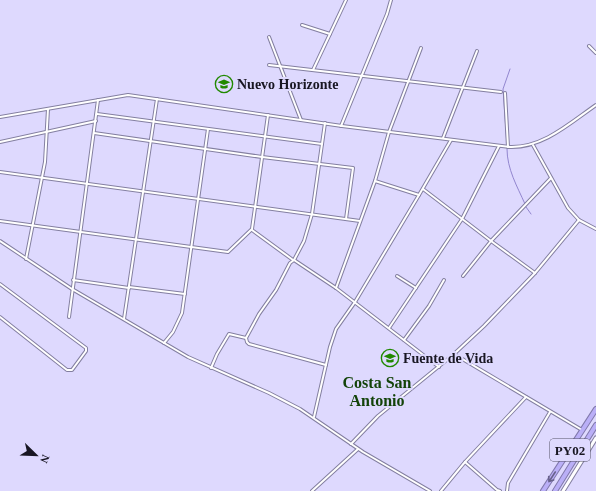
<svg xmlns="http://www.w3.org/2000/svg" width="596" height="491" viewBox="0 0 596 491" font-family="Georgia,serif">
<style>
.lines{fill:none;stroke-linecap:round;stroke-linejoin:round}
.stream{stroke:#9286cf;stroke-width:1}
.street-casing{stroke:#837fa0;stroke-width:4}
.secondary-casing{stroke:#837fa0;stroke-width:5}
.highway-casing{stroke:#8179ac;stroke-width:6}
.street{stroke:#fff;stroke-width:2}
.secondary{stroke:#fff;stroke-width:3}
.highway{stroke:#baaff7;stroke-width:4}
.oneway{stroke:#69628c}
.labels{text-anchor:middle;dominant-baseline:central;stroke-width:4;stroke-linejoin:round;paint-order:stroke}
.shield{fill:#ded9fe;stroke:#535064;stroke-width:1}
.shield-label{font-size:13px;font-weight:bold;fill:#181622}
.poi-label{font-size:14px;font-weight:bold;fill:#181622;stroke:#ded9fe;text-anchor:start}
.quarter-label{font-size:16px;font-weight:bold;fill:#134309;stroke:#ded9fe}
</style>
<rect width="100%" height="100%" fill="#ded9fe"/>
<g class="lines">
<g class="stream">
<polyline points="507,145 503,89 510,69"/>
<path d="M507,149c0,20 10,37 18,55"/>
<polyline points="526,207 531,214"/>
</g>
<defs>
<g id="street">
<polyline points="302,25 330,34"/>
<polyline points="269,37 301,120"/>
<polyline points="589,46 596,53"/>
<polyline points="269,65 501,92"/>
<polyline points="313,70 346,0"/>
<polyline points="505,93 508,147"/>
<polyline points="97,114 322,144"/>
<path d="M0,117l128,-22 214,31 168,21c33,1 60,-24 86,-42"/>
<polyline points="341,126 387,14 391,0"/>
<polyline points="94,133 262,157 353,168 346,219"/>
<polyline points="443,138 477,51"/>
<polyline points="0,142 96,121"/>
<polyline points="533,145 568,208 579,220 596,229"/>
<polyline points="0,172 360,221"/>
<polyline points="375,181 389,132 421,48"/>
<polyline points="423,189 491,241 535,273"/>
<polyline points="0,221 228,252 252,229 268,115"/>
<polyline points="252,230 293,260"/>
<polyline points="0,241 72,289 188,357 269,393 300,409 363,452 430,491"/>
<polyline points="26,259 45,162 48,109"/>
<polyline points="294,260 304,241 312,214 325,123"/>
<polyline points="397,276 416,288"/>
<polyline points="463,276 491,241 551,178"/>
<polyline points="73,280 129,288"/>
<polyline points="0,284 86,348 86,351 72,370 67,370 0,317"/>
<polyline points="129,287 185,294"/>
<polyline points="336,288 375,181 419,195"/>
<polyline points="69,317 98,100"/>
<polyline points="124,319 157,99"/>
<polyline points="389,328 462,219 499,146"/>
<polyline points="246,338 247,342 249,344 326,365"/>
<polyline points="404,340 429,306 444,280"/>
<polyline points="164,343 173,332 182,313 208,129"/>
<polyline points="454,354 582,430"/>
<polyline points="211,368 217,354 229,334 246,338 259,314 276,290 290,263 294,260 336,288 439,367"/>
<polyline points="314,417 330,347 336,329 355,302 419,195 451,140"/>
<polyline points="351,444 378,416 454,354 484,326 535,273 579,220"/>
<polyline points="465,462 497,490 500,491"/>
<polyline points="312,491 358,449"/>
<polyline points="441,491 465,462 526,397"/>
<polyline points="507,491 508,483 550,412"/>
</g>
<polyline id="secondary" points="563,491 596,438"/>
<g id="highway">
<polyline points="543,491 596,409"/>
<polyline points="555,491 596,425"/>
</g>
</defs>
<use href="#street" class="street-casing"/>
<use href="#secondary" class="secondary-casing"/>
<use href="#highway" class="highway-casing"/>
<use href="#street" class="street"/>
<use href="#secondary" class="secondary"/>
<use href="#highway" class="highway"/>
</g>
<defs><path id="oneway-shaft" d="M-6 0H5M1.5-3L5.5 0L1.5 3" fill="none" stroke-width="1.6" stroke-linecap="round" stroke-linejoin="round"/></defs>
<use class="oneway" href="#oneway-shaft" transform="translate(552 477) rotate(123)"/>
<defs>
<symbol id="school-ring" viewBox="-11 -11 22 22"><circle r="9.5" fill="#ded9fe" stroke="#218900" stroke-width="1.5"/><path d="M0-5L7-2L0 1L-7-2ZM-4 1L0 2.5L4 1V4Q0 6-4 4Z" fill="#218900"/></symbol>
</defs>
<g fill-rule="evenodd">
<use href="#school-ring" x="214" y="74" width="20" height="20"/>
<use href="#school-ring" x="380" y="348" width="20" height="20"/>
</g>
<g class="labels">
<rect class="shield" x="550" y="439" width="40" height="22" rx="3"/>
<g class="shield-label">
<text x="570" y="450">PY02</text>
</g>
<g class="poi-label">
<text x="237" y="84">Nuevo Horizonte</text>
<text x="403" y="358">Fuente de Vida</text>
</g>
<g class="quarter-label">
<text x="377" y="382">Costa San<tspan x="377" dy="18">Antonio</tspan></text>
</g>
</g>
<g transform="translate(36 455) rotate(113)" stroke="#ded9fe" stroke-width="3" paint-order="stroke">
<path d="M0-3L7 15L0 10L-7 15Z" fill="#181622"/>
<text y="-6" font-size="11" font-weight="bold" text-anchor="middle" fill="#181622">N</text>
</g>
</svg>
